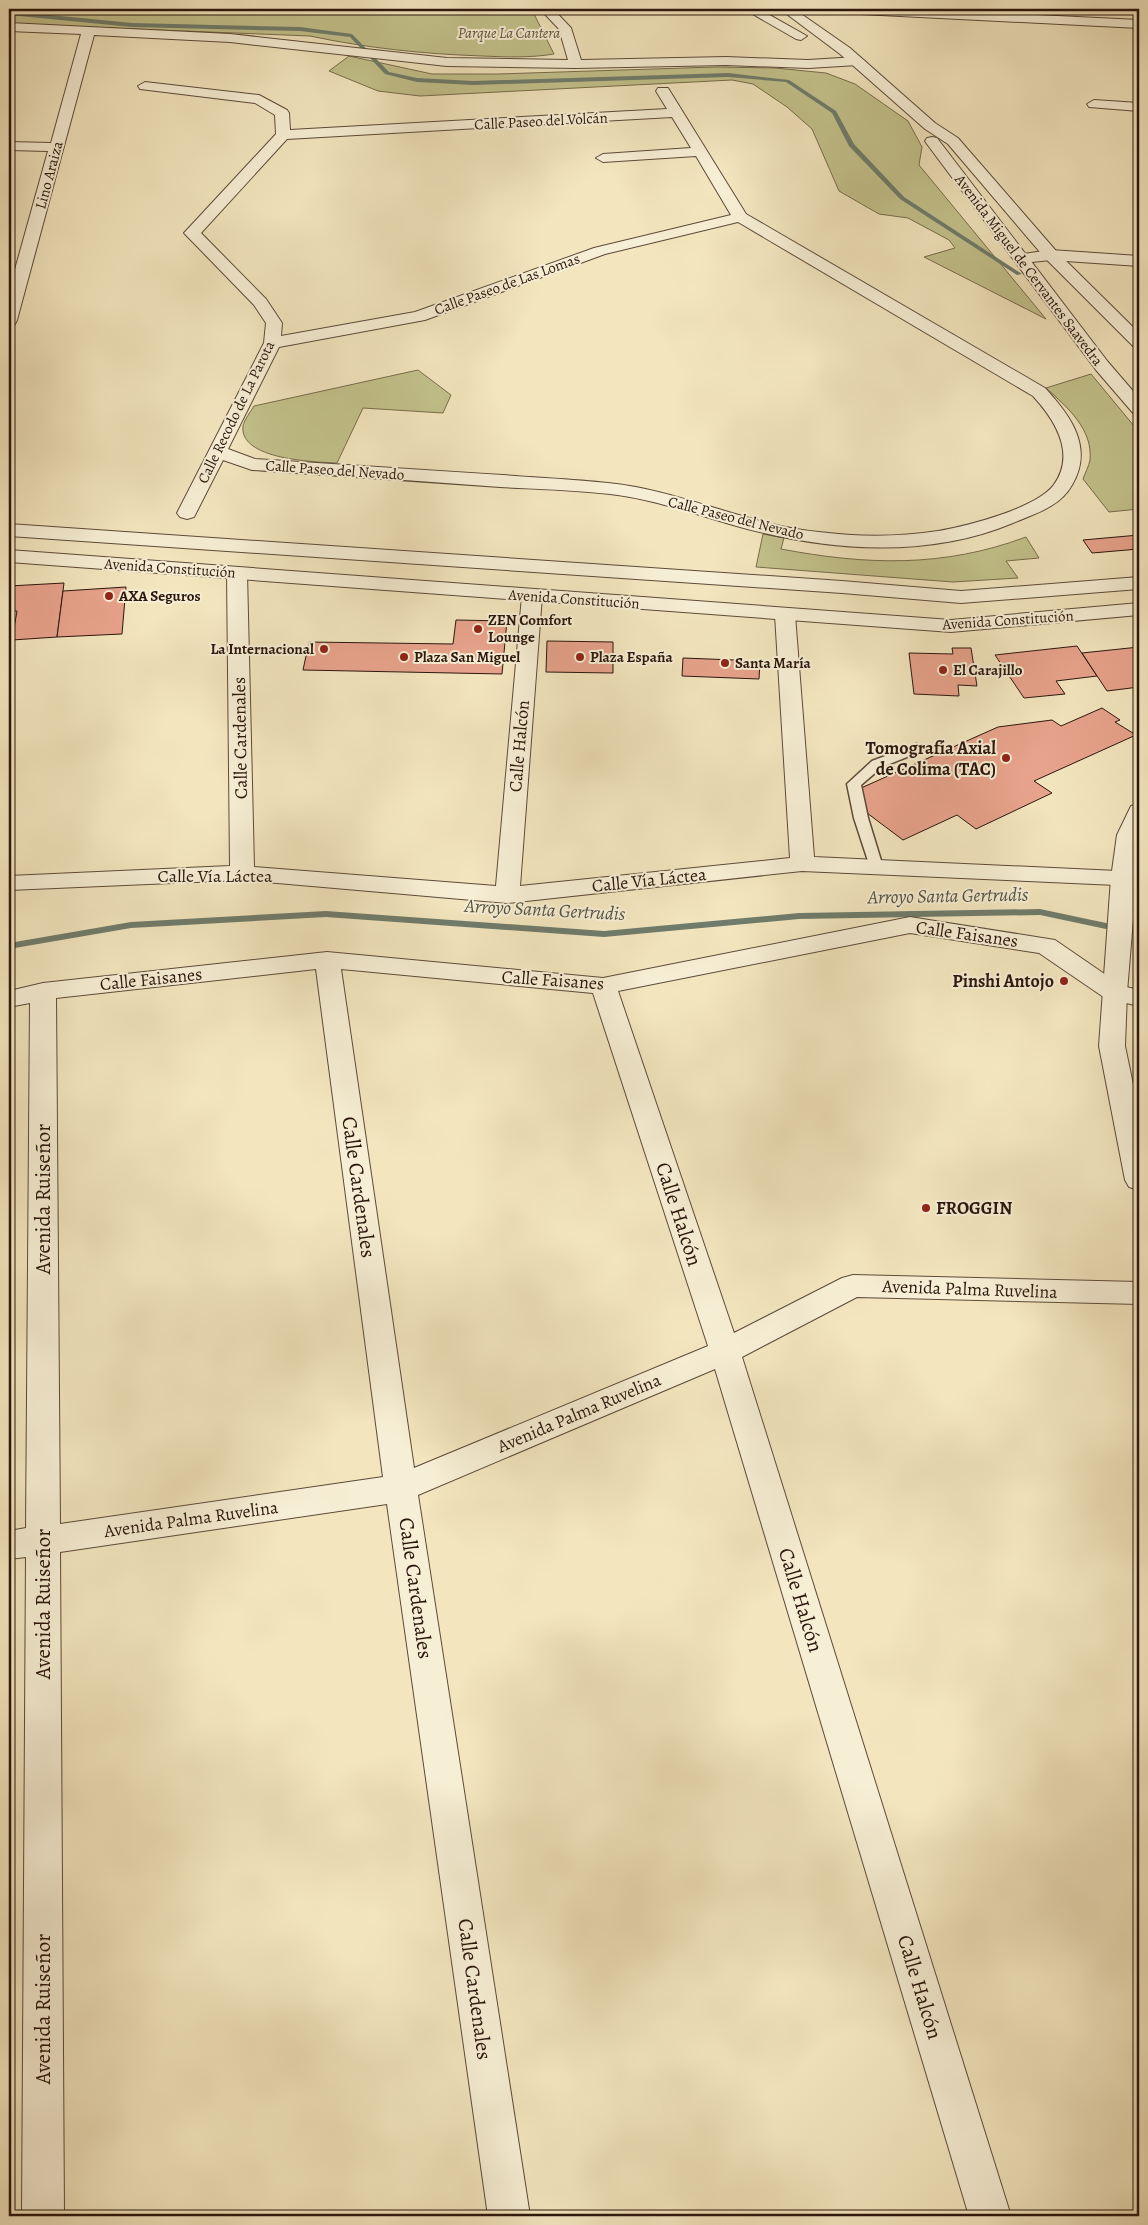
<svg xmlns="http://www.w3.org/2000/svg" width="1148" height="2225" viewBox="0 0 1148 2225" font-family="Alegreya,serif">
<style>
.green{fill:#c3c28c;stroke:#776c4c}
.lines{fill:none;stroke-linecap:round;stroke-linejoin:round}
.stream{fill:#6f7c6c;fill-rule:evenodd}
.building{fill:#e8a38c;stroke:#2b160d}
.service-casing{stroke:#5d4a3a;stroke-width:3}
.minor-casing{stroke:#5d4a3a;stroke-width:2}
.tertiary-casing{stroke:#5d4a3a;stroke-width:2}
.service{fill:#f7efd5;fill-rule:evenodd}
.minor{fill:#f7efd5;fill-rule:evenodd}
.tertiary{fill:#f7efd5;fill-rule:evenodd}
.poi-dot{fill:#8f2418;stroke:#f7efd5;stroke-width:2}
.labels{text-anchor:middle;dominant-baseline:central;stroke-width:4;stroke-linejoin:round;paint-order:stroke}
.far-park-label{font-size:15px;font-style:italic;fill:#605239;stroke:#f7efd5}
.far-street-label{font-size:15px;fill:#2b160d;stroke:#f7efd5}
.far-poi-label{font-size:15px;font-weight:bold;fill:#2b160d;stroke:#f7efd5;text-anchor:start}
.street-label{font-size:18px;fill:#2b160d;stroke:#f7efd5}
.poi-label{font-size:18px;font-weight:bold;fill:#2b160d;stroke:#f7efd5;text-anchor:end}
.water-label{font-size:19px;font-style:italic;fill:#535245;stroke:#f7efd5}
.near-street-label{font-size:21px;fill:#2b160d;stroke:#f7efd5}
</style>
<rect width="100%" height="100%" fill="#f3e6bf"/>
<filter id="stains"><feTurbulence type="fractalNoise" baseFrequency=".004" numOctaves="4"/><feColorMatrix values="0 0 0 0 .2 0 0 0 0 .09 0 0 0 0 .02 0 0 0 .5 -.17"/></filter>
<radialGradient id="worn" r=".72"><stop offset=".6" stop-color="#630" stop-opacity="0"/><stop offset="1" stop-color="#630" stop-opacity=".3"/></radialGradient>
<g class="green">
<path d="M9,9l523,1 22,44c-24,4 -48,3 -72,2 -58,-2 -116,-8 -172,-20l-301,-12z"/>
<polygon points="349,56 432,74 498,74 715,67 775,68 826,73 855,84 908,121 922,147 919,165 1046,319 924,257 955,248 949,240 908,218 879,214 839,191 812,129 787,107 753,84 732,80 420,96 378,91 329,71"/>
<path d="M418,370l33,25 -8,18 -80,-5 -26,55c-21,-1 -98,-3 -94,-37 1,-6 8,-15 11,-20z"/>
<path d="M1091,374l48,58v77l-30,3 -26,-33c2,-6 6,-13 7,-19 3,-31 -23,-53 -44,-72z"/>
<path d="M763,534l21,4 -3,11c85,16 162,19 245,-12l13,21 -33,3 12,17 -65,4 -197,-15z"/>
</g>
<g class="lines">
<g class="stream">
<polygon points="9,11 132,23 300,27 352,34 389,72 417,78 473,81 728,73 789,80 836,111 854,144 904,197 1022,274 1017,275 900,199 849,146 832,113 786,82 728,77 473,85 417,82 385,74 350,37 300,31 132,27 9,15"/>
<polygon points="1040,909 1139,930 1139,936 1040,915 799,919 604,937 326,917 131,928 9,949 9,943 131,922 326,911 604,931 799,913"/>
</g>
</g>
<g class="building">
<polygon points="1139,535 1139,549 1092,553 1083,540"/>
<polygon points="64,583 57,637 12,640 17,611 9,611 9,586"/>
<polygon points="126,587 122,634 57,637 63,591"/>
<polygon points="456,620 507,621 502,674 303,670 309,642 453,644"/>
<polygon points="547,641 613,642 613,673 546,672"/>
<polygon points="1077,646 1097,676 1056,681 1065,694 1024,698 995,655"/>
<polygon points="1139,647 1139,687 1107,691 1082,653"/>
<polygon points="952,648 971,648 977,686 958,685 959,696 914,694 909,653 953,654"/>
<polygon points="683,658 760,661 759,679 682,676"/>
<polygon points="1102,708 1120,720 1115,722 1136,735 1034,781 1052,793 976,829 957,815 903,840 867,813 861,788 998,727 1052,720 1061,726"/>
</g>
<g class="lines">
<defs>
<polygon id="service" points="917,744 924,748 922,751 882,767 861,785 868,818 883,867 881,870 871,870 854,818 847,784 872,761"/>
<g id="minor">
<polygon points="540,9 553,9 571,28 581,60 726,57 808,60 858,57 865,61 858,65 808,68 726,65 576,68 447,66 230,42 94,35 17,320 15,324 9,325 9,291 48,151 9,150 9,142 51,143 81,34 9,31 9,23 230,34 447,58 568,60 559,29"/>
<polygon points="835,9 910,9 1139,20 1139,28 841,13"/>
<path d="M145,82l114,13 28,15 2,3 1,17 377,-21 -11,-18 2,-3h10l78,126 299,174c26,28 49,60 27,97 -12,22 -38,29 -59,38 -86,36 -185,28 -273,4 -43,-12 -86,-28 -130,-33 -36,-4 -73,-5 -110,-7 -82,-6 -165,-12 -248,-17l-29,-10 -29,57 -7,2 -7,-2 -3,-4 87,-170 2,-20 -12,-18 -70,-72 92,-99 -1,-19 -20,-12 -115,-14 -2,-3zM672,117l19,31 -88,6 -7,4 7,4 93,-6 35,59 -137,33 -179,64 -134,24 1,-13 -16,-24 -65,-66 86,-94zM738,222l295,174c22,24 44,58 20,90 -19,23 -86,40 -115,45 -39,6 -80,6 -119,1 -72,-7 -139,-42 -211,-49 -35,-4 -70,-5 -105,-8 -83,-5 -166,-11 -248,-16l-27,-10 51,-102 146,-27 180,-66z"/>
<polygon points="1094,100 1139,103 1139,111 1089,107 1087,104"/>
<polygon points="1051,250 1139,256 1139,266 1051,260 1022,263 1016,261 1014,258 1016,255"/>
<polygon points="237,567 244,569 247,573 254,867 496,886 522,596 525,592 532,590 539,592 542,596 520,886 790,858 775,615 778,611 785,609 792,611 795,615 814,857 1139,872 1139,886 802,871 507,903 242,880 9,890 9,876 230,866 227,573 230,569"/>
<path d="M910,917l145,23 67,46 17,4v16l-34,-8 -66,-45 -129,-20 -292,58 116,342 108,-55 11,-3 286,7v22l-282,-7 -115,60 269,859h-42l-254,-847 -297,126 112,721h-42l-101,-712 -327,48 4,664h-42l4,-659 -17,2v-28l17,-3 4,-525 -21,4v-16l34,-8 284,-31 276,26zM316,969l67,508 -323,47 -4,-526zM341,969l252,24 115,353 -294,122z"/>
</g>
<g id="tertiary">
<polygon points="744,9 759,9 807,36 801,40 796,39"/>
<polygon points="780,9 794,9 850,48 935,123 958,138 1057,252 1139,333 1139,347 1133,346 1045,258 948,144 925,129 840,54"/>
<polygon points="932,137 937,138 1108,362 1139,398 1139,414 1133,413 1096,370 927,144 925,141 927,138"/>
<polygon points="9,524 842,581 961,591 1139,577 1139,589 961,603 842,593 9,536"/>
<polygon points="9,550 951,620 1139,603 1139,615 951,632 9,562"/>
<polygon points="1139,804 1139,847 1127,992 1125,1046 1139,1113 1139,1190 1129,1187 1125,1180 1099,1046 1111,878 1117,835 1131,806"/>
</g>
</defs>
<use href="#service" class="service-casing"/>
<use href="#minor" class="minor-casing"/>
<use href="#tertiary" class="tertiary-casing"/>
<use href="#service" class="service"/>
<use href="#minor" class="minor"/>
<use href="#tertiary" class="tertiary"/>
</g>
<g class="poi-dot">
<circle cx="109" cy="596" r="5"/>
<circle cx="478" cy="629" r="5"/>
<circle cx="324" cy="649" r="5"/>
<circle cx="404" cy="657" r="5"/>
<circle cx="580" cy="657" r="5"/>
<circle cx="725" cy="663" r="5"/>
<circle cx="943" cy="670" r="5"/>
<circle cx="1006" cy="758" r="5"/>
<circle cx="1064" cy="981" r="5"/>
<circle cx="926" cy="1208" r="5"/>
</g>
<g class="labels">
<g class="far-park-label">
<text x="509" y="33">Parque La Cantera</text>
</g>
<g class="far-street-label">
<text transform="translate(541 121) rotate(-3)">Calle Paseo del Volcán</text>
<text transform="translate(49 175) rotate(-75)">Lino Araiza</text>
<text transform="translate(1029 270) rotate(53)">Avenida Miguel de Cervantes Saavedra</text>
<text transform="translate(507 284) rotate(-20)">Calle Paseo de Las Lomas</text>
<text transform="translate(236 412) rotate(-64)">Calle Recodo de La Parota</text>
<text transform="translate(335 470) rotate(4)">Calle Paseo del Nevado</text>
<text transform="translate(736 518) rotate(14)">Calle Paseo del Nevado</text>
<text transform="translate(170 568) rotate(4)">Avenida Constitución</text>
<text transform="translate(574 599) rotate(4)">Avenida Constitución</text>
<text transform="translate(1008 620) rotate(-4)">Avenida Constitución</text>
</g>
<g class="far-poi-label">
<text x="119" y="596">AXA Seguros</text>
<text x="488" y="620">ZEN Comfort<tspan x="488" dy="17">Lounge</tspan></text>
<text x="314" y="649" text-anchor="end">La Internacional</text>
<text x="414" y="657">Plaza San Miguel</text>
<text x="590" y="657">Plaza España</text>
<text x="735" y="663">Santa María</text>
<text x="953" y="670">El Carajillo</text>
</g>
<g class="street-label">
<text transform="translate(240 738) rotate(-91)">Calle Cardenales</text>
<text transform="translate(519 746) rotate(-85)">Calle Halcón</text>
<text x="215" y="876">Calle Vía Láctea</text>
<text transform="translate(649 880) rotate(-6)">Calle Vía Láctea</text>
<text transform="translate(967 934) rotate(8)">Calle Faisanes</text>
<text transform="translate(151 979) rotate(-6)">Calle Faisanes</text>
<text transform="translate(553 980) rotate(4)">Calle Faisanes</text>
<text transform="translate(970 1289) rotate(2)">Avenida Palma Ruvelina</text>
<text transform="translate(579 1413) rotate(-23)">Avenida Palma Ruvelina</text>
<text transform="translate(191 1519) rotate(-8)">Avenida Palma Ruvelina</text>
</g>
<g class="poi-label">
<text x="996" y="748">Tomografía Axial<tspan x="996" dy="21">de Colima (TAC)</tspan></text>
<text x="1054" y="981">Pinshi Antojo</text>
<text x="936" y="1208" text-anchor="start">FROGGIN</text>
</g>
<g class="water-label">
<text transform="translate(948 896) rotate(-1)">Arroyo Santa Gertrudis</text>
<text transform="translate(545 910) rotate(3)">Arroyo Santa Gertrudis</text>
</g>
<g class="near-street-label">
<text transform="translate(359 1187) rotate(82)">Calle Cardenales</text>
<text transform="translate(43 1199) rotate(-90)">Avenida Ruiseñor</text>
<text transform="translate(679 1214) rotate(72)">Calle Halcón</text>
<text transform="translate(416 1588) rotate(82)">Calle Cardenales</text>
<text transform="translate(801 1600) rotate(73)">Calle Halcón</text>
<text transform="translate(43 1604) rotate(-90)">Avenida Ruiseñor</text>
<text transform="translate(920 1987) rotate(73)">Calle Halcón</text>
<text transform="translate(475 1989) rotate(82)">Calle Cardenales</text>
<text transform="translate(43 2009) rotate(-90)">Avenida Ruiseñor</text>
</g>
</g>
<rect width="1148" height="2225" fill="none" stroke="#f3e6bf" stroke-width="30"/>
<rect x="10" y="10" width="1128" height="2205" fill="none" stroke="#2b160d" stroke-width="2.5"/>
<rect x="15" y="15" width="1118" height="2195" fill="none" stroke="#2b160d"/>
<rect width="100%" height="100%" filter="url(#stains)"/>
<rect width="100%" height="100%" fill="url(#worn)"/>
</svg>
